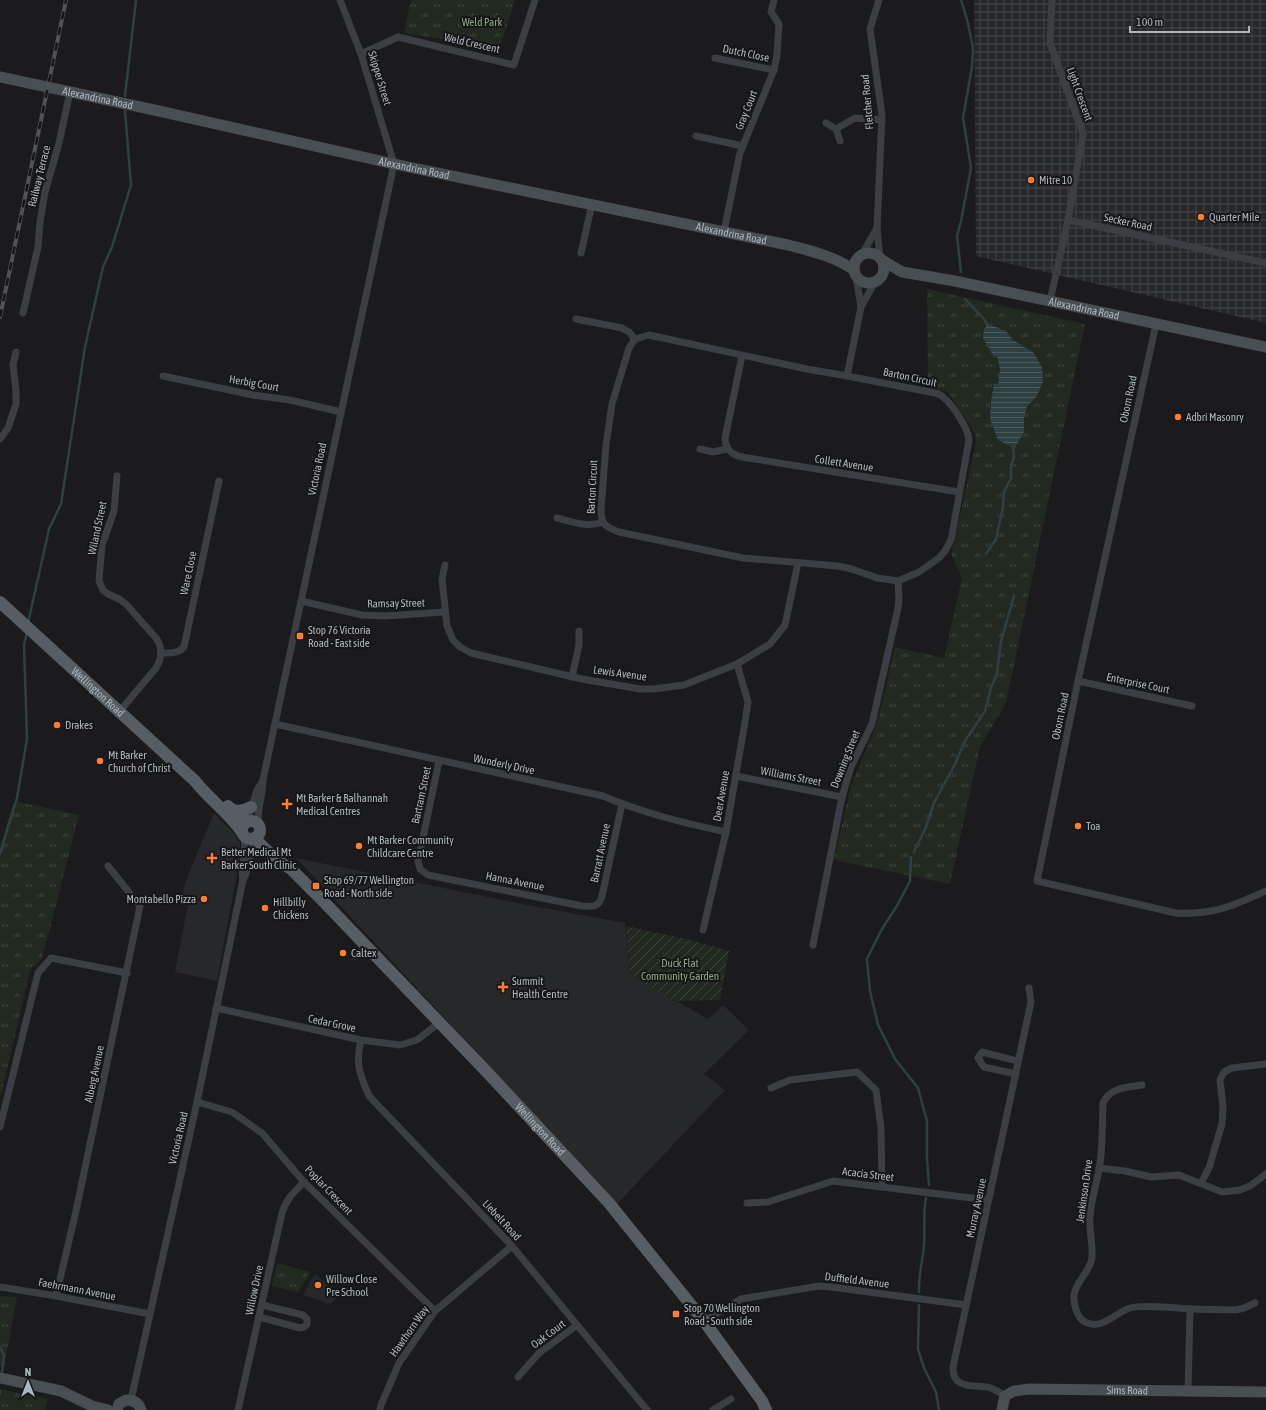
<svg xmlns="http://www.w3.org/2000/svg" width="1266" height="1410" viewBox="0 0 1266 1410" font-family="'Asap Condensed',sans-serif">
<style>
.built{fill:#27282a}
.industrial{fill:url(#industrial-grid)}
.grass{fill:url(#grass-tufts)}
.garden{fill:url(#garden-furrows)}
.water{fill:url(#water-rules)}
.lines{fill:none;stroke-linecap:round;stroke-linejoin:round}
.stream{stroke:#2f4043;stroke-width:2.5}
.street{stroke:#3b3f43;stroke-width:7}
.secondary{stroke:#494e53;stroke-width:11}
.primary{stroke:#575d62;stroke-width:12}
.rail-casing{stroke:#4e5358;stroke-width:4}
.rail{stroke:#161618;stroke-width:2.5;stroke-dasharray:8;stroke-linecap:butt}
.poi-dot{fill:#fe7d32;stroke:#161618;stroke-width:1.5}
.labels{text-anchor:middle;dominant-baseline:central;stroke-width:4;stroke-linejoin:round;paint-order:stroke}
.park-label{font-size:11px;fill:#8ca983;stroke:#161618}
.street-label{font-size:11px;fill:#adb7bd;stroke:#161618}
.poi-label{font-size:11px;fill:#adb7bd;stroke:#161618;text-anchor:start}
</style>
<defs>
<pattern id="industrial-grid" width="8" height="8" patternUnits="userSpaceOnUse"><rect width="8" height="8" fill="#27282a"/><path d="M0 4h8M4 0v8" fill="none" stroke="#444547"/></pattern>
<pattern id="grass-tufts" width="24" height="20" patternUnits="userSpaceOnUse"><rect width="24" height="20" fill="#212920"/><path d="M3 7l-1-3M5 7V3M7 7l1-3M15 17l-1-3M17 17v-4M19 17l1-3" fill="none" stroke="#3f463e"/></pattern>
<pattern id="garden-furrows" width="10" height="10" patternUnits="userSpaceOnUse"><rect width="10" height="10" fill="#212920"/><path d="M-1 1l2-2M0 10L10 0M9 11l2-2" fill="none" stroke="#3f463e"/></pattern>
<pattern id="water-rules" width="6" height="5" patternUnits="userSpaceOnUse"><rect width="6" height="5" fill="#2f4043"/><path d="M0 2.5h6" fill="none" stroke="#4a595c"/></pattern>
</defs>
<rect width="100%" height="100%" fill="#1b1b1d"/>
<g class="built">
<polygon points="214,813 235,834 240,843 239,862 217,981 175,972 188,904 180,902 185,883"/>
<polygon points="296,858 522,904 625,923 630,974 708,1019 723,1005 749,1030 704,1074 725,1090 617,1204"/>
<polygon points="315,1274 338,1295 331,1304 303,1295"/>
</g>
<polygon class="industrial" points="974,0 1266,0 1266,323 976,256"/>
<g class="grass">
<polygon points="411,0 515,0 500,48 404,33"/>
<polygon points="927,289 1085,324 1006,703 980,747 950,884 834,860 851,785 877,724 895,647 944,658 962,578 951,554 954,544 975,447 976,437 973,430 950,395 946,391 928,386"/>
<polygon points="14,801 79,815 42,959 30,970 0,1100 0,845"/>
<polygon points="277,1263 310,1272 298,1292 272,1286"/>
<polygon points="0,1296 17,1297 4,1367 0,1366"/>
<polygon points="0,1389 48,1399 45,1410 0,1410"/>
</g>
<polygon class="garden" points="626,926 686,939 729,951 720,1000 673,1001 630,974"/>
<polygon class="water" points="988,326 993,326 1006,331 1013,340 1034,353 1042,367 1043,382 1037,396 1027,406 1024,419 1024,432 1017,444 1008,445 998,440 990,419 991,401 994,383 998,384 1000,369 997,356 994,357 983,338 984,329"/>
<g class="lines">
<g class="stream">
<polyline points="125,96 136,0"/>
<polyline points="961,272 957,236 961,221 971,168 963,118 972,67 973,48 968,23 961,0"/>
<polyline points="965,299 984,319 988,326"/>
<polyline points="986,554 996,539 1003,507 1004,492 1011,478 1011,465 1014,458 1013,444"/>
<polyline points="28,623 49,529 61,504 85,347 103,267 112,247 131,185 125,111"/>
<polyline points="914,852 926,827 934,803 955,764 965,741 985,711 991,688 997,673 1001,641 1014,596"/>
<polyline points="0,854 17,798 27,739 24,645 27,632"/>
<polyline points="911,857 910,881 898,904 882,929 867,959 870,991 878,1025 895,1059 918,1088 927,1121 927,1159 929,1185"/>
<path d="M919,1292c-1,-16 4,-31 5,-47 1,-16 -1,-32 2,-47"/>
<polyline points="919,1305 918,1349 924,1368 936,1392 939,1410"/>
<polyline points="0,1347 4,1355 2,1372"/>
<polyline points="0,1394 0,1391"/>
</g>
<g class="street">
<polyline points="879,0 870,29 882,115 877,228 880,258"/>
<polyline points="1052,0 1050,43 1083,134 1068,220"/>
<polyline points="361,54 398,37 514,65 535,0"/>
<polyline points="715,58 774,70"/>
<polyline points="826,123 836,129 840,141"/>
<polyline points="836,129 855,118 882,120"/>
<polyline points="696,136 743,146"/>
<polyline points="724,231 740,153 774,70 777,55 779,24 771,12 774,0"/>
<polyline points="581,253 592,204"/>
<polyline points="861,256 877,228"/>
<polyline points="856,277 861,307"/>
<polyline points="1050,301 1068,220 1266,263"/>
<polyline points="23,313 38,247 40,222 45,192 59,143 70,92"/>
<polyline points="576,319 622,328 629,332 635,339"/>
<path d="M1156,324l-78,357 -41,200 139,32c37,2 57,-7 90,-22"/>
<path d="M649,335l158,34 40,7 88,17c4,1 7,2 9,5 9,7 24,30 25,42l-18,100 -6,11 -6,7 -20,14 -21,9 -21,-3 -25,-9 -14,-3 -95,-8 -124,-26c-14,-5 -18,-8 -18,-23l5,-64 6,-41 17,-56 6,-9z"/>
<path d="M742,356l-17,82c1,11 6,17 17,19l217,35"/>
<polyline points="163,376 253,395 290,400 341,412"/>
<polyline points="847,376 861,307 875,282"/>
<polyline points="0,439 8,428 16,404 16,391 13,365 16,352"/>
<polyline points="700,449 713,452 727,449"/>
<path d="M117,476l-3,35 -12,34 -3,36 4,9 5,4 11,5 7,5 30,34c7,10 6,20 0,30l-37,44"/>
<path d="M557,518c16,4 30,10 46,4"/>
<polyline points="445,565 442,579 447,626 453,640 460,647 471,653 582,679 640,689 654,689 684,685 737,664 770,644 785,625 798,563"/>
<polyline points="301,601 362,615 385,616 445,612"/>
<path d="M161,653c9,0 17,1 23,-6l35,-166"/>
<polyline points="572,677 579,645 579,631"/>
<polyline points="1078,681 1192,706"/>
<path d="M275,724l328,72c40,17 81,27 123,36"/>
<path d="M439,761l-21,101 2,7 8,6 154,31c11,1 17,1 20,-10l20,-92"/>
<polyline points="736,776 842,797"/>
<polyline points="247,822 257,790 262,782"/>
<path d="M258,824c-1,-16 5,-28 5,-44l131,-616 -33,-110 -21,-54"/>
<polyline points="243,880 246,874 254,838"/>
<polyline points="703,930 726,832 745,722 748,702 737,664"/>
<polyline points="813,945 842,797 851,767 872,724 898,608 899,599 898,581"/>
<polyline points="216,1008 361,1040 400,1045 417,1040 439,1023"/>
<path d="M361,1040c-6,25 -1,34 8,56l143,150 135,164"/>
<polyline points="1016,1074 984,1067 978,1058 982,1052 1018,1061"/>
<path d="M1142,1085c-14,2 -32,2 -39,18 -1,22 0,45 -4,67 -3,15 -8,31 -9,47 -1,13 3,27 2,40 -1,14 -16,24 -18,38 -1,8 3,23 11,27 17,9 31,-10 45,-14 13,-4 46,0 60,1l-2,81"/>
<polyline points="771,1088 790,1080 857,1072 876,1090 881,1128 882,1186"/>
<polyline points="197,1102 232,1112 262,1133 304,1182 435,1311"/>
<polyline points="0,1127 38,973 51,958 127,973"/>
<polyline points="1099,1168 1125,1171 1151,1177 1179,1175 1222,1192 1240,1190 1250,1186 1266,1174"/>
<polyline points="1201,1183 1209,1168 1222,1124 1223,1107 1220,1080 1224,1072 1232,1068 1266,1064"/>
<polyline points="747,1203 768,1202 833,1181 988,1200"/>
<polyline points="0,1287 56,1296 150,1314"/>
<polyline points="56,1296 76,1211 140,906 108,866"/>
<polyline points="1190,1309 1236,1310 1244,1308 1255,1303"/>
<polyline points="259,1317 300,1328 304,1327 307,1324 307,1319 303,1315 262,1305"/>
<polyline points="704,1321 741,1299 819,1286 831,1287 966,1305"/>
<polyline points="518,1377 539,1353 576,1326"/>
<path d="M1005,1396c-4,-3 -9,-6 -14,-8 -15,-4 -39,3 -38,-21l78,-365 -2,-14"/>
<path d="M131,1400l66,-298 46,-222c-3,-15 4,-29 1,-44"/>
<path d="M238,1410l44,-197c5,-15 11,-20 22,-31"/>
<polyline points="380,1410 381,1405 399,1363 435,1311 512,1246"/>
<polyline points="713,1410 731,1399"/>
</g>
<g class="secondary">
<path id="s1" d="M0,77l159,34 235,53 394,81c23,6 46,11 66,25"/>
<circle cx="869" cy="268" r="15"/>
<path id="s2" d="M882,260l20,12 53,9 311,66"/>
<polyline points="0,1378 61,1391 92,1406 108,1410"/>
<path d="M117,1410l2,-6 7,-4c8,0 13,3 15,10"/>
<path id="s3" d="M1002,1410l3,-14 9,-5 15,-2 237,3"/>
</g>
<g class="primary">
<path id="s4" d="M0,602l195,179c15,19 33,31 47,51"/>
<polyline points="228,806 247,822"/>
<path d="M233,810c7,2 12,0 18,-3"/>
<circle cx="251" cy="830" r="9"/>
<path id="s5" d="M254,838l24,23 13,8 33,33 161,168 124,133 95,118 58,80 4,9"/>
</g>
<defs>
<polyline id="rail" points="0,317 66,0"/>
</defs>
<use href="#rail" class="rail-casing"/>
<use href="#rail" class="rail"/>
</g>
<g class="poi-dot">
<circle cx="1031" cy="180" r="4"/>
<circle cx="1201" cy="217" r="4"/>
<circle cx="1178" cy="417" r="4"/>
<rect x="296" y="632" width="8" height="8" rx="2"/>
<circle cx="57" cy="725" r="4"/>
<circle cx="100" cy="761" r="4"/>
<path d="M285 798h4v4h4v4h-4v4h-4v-4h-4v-4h4z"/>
<circle cx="1078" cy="826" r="4"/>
<circle cx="359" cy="846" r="4"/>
<path d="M210 852h4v4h4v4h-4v4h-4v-4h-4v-4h4z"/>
<rect x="312" y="882" width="8" height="8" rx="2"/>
<circle cx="204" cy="899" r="4"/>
<circle cx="265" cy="908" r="4"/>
<circle cx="343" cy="953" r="4"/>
<path d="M501 981h4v4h4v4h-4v4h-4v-4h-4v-4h4z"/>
<circle cx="318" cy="1285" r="4"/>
<rect x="672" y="1310" width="8" height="8" rx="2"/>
</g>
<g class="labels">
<g class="park-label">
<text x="482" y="22">Weld Park</text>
<text x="680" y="963">Duck Flat<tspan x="680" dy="13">Community Garden</tspan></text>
</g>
<g class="street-label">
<text transform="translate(472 43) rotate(13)">Weld Crescent</text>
<text transform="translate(746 53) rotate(12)">Dutch Close</text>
<text transform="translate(380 78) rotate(73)">Skipper Street</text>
<text transform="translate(1080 94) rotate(70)">Light Crescent</text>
<text stroke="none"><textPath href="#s1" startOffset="100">Alexandrina Road</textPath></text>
<text transform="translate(867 102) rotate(-95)">Fletcher Road</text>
<text transform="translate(746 110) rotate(-68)">Gray Court</text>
<text stroke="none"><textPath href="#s1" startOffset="424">Alexandrina Road</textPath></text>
<text transform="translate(39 176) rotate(-76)">Railway Terrace</text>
<text transform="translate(1128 222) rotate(12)">Secker Road</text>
<text stroke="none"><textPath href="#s1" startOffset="748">Alexandrina Road</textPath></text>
<text stroke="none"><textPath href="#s2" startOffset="209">Alexandrina Road</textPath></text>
<text transform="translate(910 377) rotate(12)">Barton Circuit</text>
<text transform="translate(254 383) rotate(10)">Herbig Court</text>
<text transform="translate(1128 399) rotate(-78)">Oborn Road</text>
<text transform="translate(844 463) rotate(9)">Collett Avenue</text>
<text transform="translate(317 469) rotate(-78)">Victoria Road</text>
<text transform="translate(592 487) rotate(-87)">Barton Circuit</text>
<text transform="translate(97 528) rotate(-78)">Wiland Street</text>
<text transform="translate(188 573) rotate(-78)">Ware Close</text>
<text transform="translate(396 603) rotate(-1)">Ramsay Street</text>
<text transform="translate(620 673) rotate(8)">Lewis Avenue</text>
<text transform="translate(1138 683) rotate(12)">Enterprise Court</text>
<text stroke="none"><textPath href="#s4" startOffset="133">Wellington Road</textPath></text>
<text transform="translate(1060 716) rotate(-78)">Oborn Road</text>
<text transform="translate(845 759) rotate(-68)">Downing Street</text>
<text transform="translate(504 764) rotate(12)">Wunderly Drive</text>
<text transform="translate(791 776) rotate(11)">Williams Street</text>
<text transform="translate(421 795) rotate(-78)">Bartram Street</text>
<text transform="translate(721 796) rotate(-80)">Deer Avenue</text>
<text transform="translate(600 853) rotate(-78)">Barratt Avenue</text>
<text transform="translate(515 881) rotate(11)">Hanna Avenue</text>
<text transform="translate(332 1023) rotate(12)">Cedar Grove</text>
<text transform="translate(94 1074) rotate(-78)">Alberg Avenue</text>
<text stroke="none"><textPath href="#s5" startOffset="409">Wellington Road</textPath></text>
<text transform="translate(178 1138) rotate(-77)">Victoria Road</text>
<text transform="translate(868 1174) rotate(7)">Acacia Street</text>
<text transform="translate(329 1190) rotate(46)">Poplar Crescent</text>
<text transform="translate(1084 1191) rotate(-82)">Jenkinson Drive</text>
<text transform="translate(976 1208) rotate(-78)">Murray Avenue</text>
<text transform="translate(502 1220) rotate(47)">Liebelt Road</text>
<text transform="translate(857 1280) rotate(7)">Duffield Avenue</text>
<text transform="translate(77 1289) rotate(11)">Faehrmann Avenue</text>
<text transform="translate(254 1290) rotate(-78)">Willow Drive</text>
<text transform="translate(409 1331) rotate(-55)">Hawthorn Way</text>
<text transform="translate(548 1334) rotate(-37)">Oak Court</text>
<text stroke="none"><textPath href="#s3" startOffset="138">Sims Road</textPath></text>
</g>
<g class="poi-label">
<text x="1039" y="180">Mitre 10</text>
<text x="1209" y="217">Quarter Mile</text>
<text x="1186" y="417">Adbri Masonry</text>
<text x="308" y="630">Stop 76 Victoria<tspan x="308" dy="13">Road - East side</tspan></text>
<text x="65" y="725">Drakes</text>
<text x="108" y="755">Mt Barker<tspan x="108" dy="13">Church of Christ</tspan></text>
<text x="296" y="798">Mt Barker &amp; Balhannah<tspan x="296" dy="13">Medical Centres</tspan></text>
<text x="1086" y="826">Toa</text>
<text x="367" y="840">Mt Barker Community<tspan x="367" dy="13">Childcare Centre</tspan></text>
<text x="221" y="852">Better Medical Mt<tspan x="221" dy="13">Barker South Clinic</tspan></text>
<text x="324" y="880">Stop 69/77 Wellington<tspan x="324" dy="13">Road - North side</tspan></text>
<text x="196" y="899" text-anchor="end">Montabello Pizza</text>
<text x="273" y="902">Hillbilly<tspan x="273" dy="13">Chickens</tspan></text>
<text x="351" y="953">Caltex</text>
<text x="512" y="981">Summit<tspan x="512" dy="13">Health Centre</tspan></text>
<text x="326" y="1279">Willow Close<tspan x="326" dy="13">Pre School</tspan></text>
<text x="684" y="1308">Stop 70 Wellington<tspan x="684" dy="13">Road - South side</tspan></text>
</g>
</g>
<g transform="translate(28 1382)" stroke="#161618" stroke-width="3" paint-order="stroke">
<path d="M0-3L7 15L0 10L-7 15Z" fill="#adb7bd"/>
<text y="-6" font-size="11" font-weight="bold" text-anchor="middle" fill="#adb7bd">N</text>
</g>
<path d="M1130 26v6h119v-6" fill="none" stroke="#adb7bd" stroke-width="2"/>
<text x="1136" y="26" font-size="12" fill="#adb7bd" stroke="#161618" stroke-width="3" paint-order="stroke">100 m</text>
</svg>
